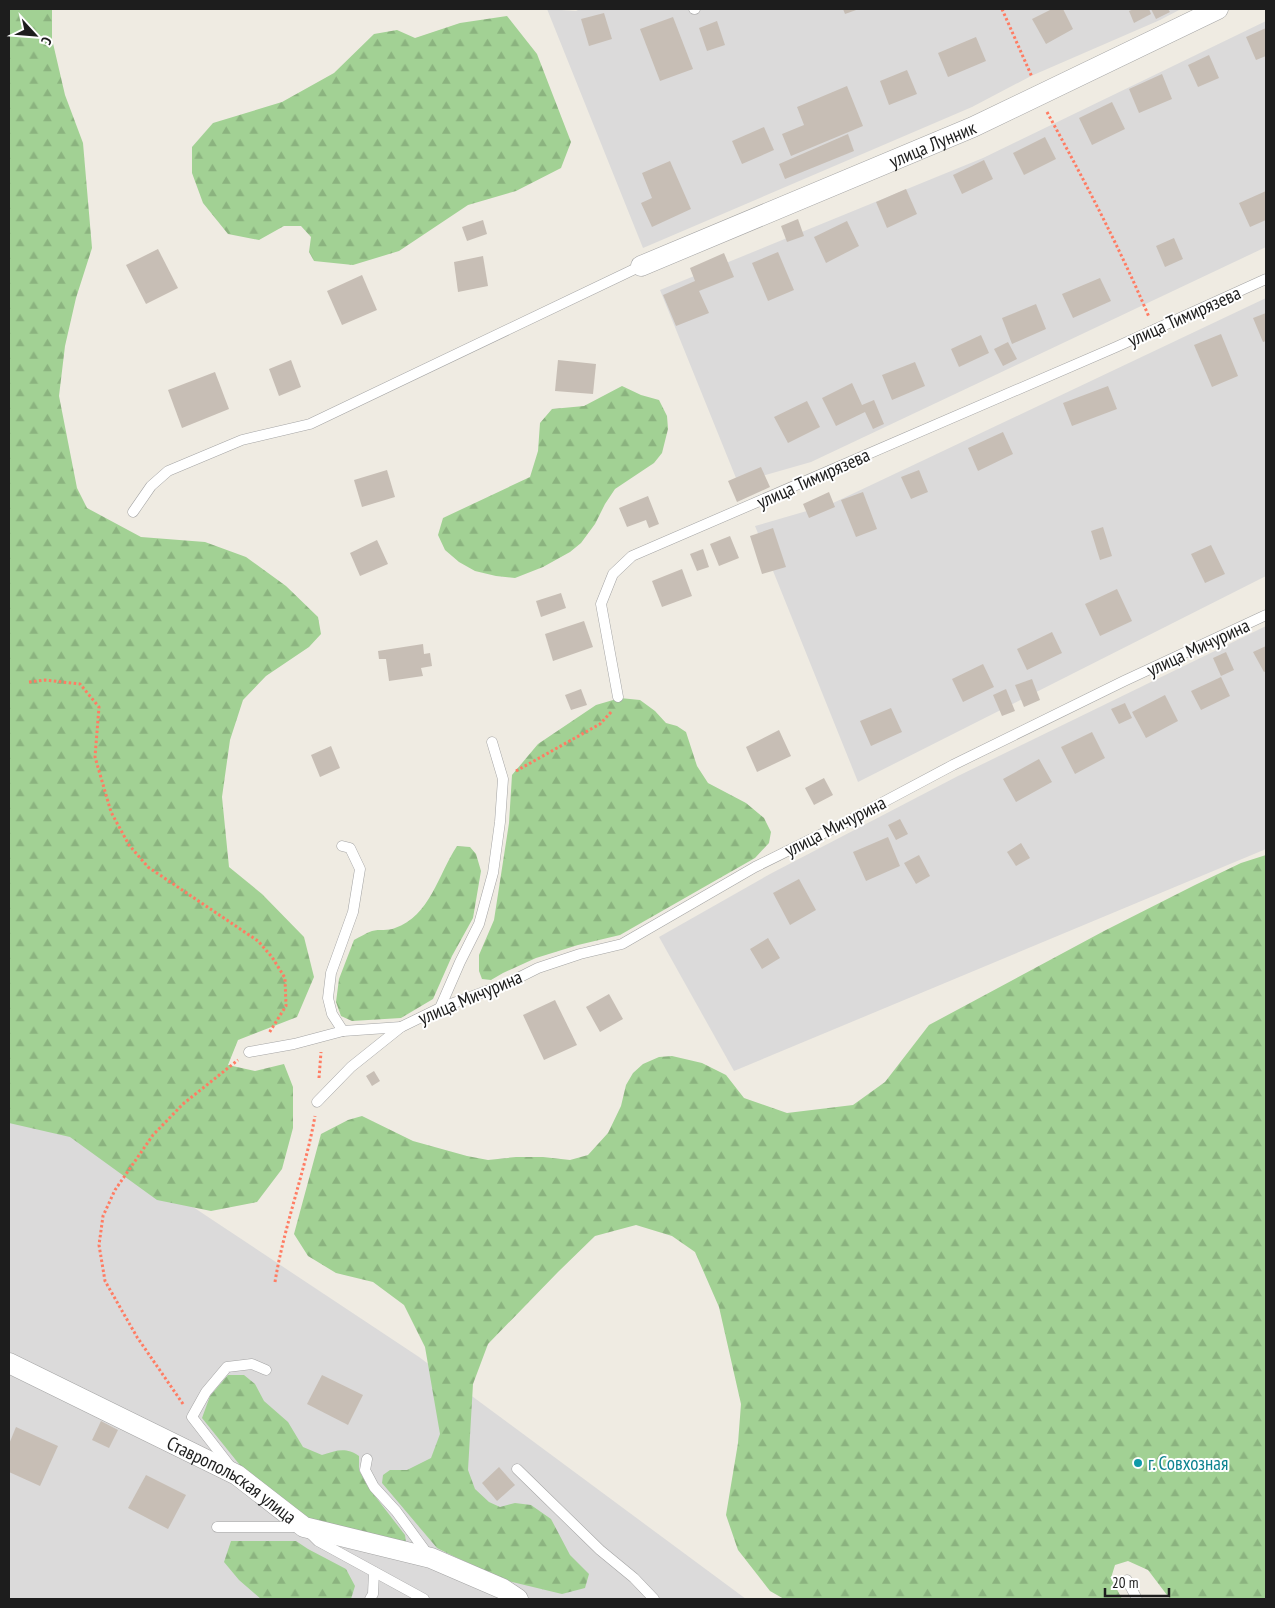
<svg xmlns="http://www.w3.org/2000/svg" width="1275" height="1608" viewBox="0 0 1275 1608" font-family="'PT Sans Narrow',sans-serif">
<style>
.residential{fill:#dbdada}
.forest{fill:url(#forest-firs)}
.building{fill:#c7beb5}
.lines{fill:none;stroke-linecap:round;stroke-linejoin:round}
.lane-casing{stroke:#a4a4a4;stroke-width:11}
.street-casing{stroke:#a4a4a4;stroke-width:21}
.path{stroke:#ff7c63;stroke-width:3;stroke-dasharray:2.5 2.5;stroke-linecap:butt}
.lane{stroke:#fff;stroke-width:10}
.street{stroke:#fff;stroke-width:20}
.culture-dot{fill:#0f9aa8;stroke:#fff;stroke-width:2}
.labels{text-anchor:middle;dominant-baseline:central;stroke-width:4;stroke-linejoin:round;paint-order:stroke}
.street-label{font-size:19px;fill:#1d1d1d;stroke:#fff}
.culture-label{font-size:19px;fill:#0d838f;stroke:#fff;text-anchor:start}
</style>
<defs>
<pattern id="forest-firs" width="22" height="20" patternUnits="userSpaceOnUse" patternTransform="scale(1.25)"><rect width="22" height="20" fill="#a2d194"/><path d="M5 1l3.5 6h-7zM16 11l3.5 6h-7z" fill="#8bb37f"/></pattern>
</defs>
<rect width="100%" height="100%" fill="#efebe2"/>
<g class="residential">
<polygon points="547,9 576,11 580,9 1181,9 1160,20 1031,76 972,107 643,248"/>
<polygon points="1266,21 1266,247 811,462 738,483 660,290 983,158"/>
<polygon points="1266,298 1266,576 858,782 755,526 831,504"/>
<polygon points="1266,626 1266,849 734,1071 659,937 770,874 958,776"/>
<polygon points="9,1085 419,1357 746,1599 9,1599"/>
</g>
<g class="forest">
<polygon points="9,9 52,9 52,39 65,95 83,143 92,248 76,298 65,346 59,396 77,488 87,508 141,537 205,542 246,557 286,586 318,617 321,634 309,647 266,676 243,700 230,740 222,797 229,867 262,894 304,937 314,977 297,1017 238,1040 228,1065 255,1071 284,1064 293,1087 293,1128 282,1169 257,1202 211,1211 157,1200 70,1137 9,1123"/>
<polygon points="507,16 537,54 571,142 561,168 516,191 468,205 399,251 353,265 314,261 309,252 311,237 301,226 284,226 259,240 228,234 203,203 192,173 192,147 213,123 282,102 334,73 374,34 397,30 415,38 460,23"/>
<polygon points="622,386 641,395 659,400 667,416 668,429 662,453 654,463 615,489 605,504 595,524 581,543 570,552 543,567 515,578 496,576 475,571 459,562 445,550 438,535 443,518 530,477 538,451 540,423 552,409 584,406"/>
<polygon points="620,698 640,700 655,711 666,723 677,726 686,732 697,766 708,783 746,803 764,818 771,832 769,843 755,858 620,935 578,945 536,958 503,973 491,980 482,979 479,971 479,955 494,920 509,823 512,775 538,744 596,705"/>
<path d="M457,846l13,1 6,7 5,17 -8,47 -21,38 -19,43 -32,19 -49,3 -11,-5 -5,-14 3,-23 15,-39c6,-3 12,-7 18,-9 7,-2 16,0 23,-3 35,-12 43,-53 62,-82z"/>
<polygon points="1266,855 1266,1599 1170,1599 1148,1570 1128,1561 1115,1565 1111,1578 1122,1599 784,1599 770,1591 738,1550 726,1515 738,1443 741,1404 719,1307 695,1252 672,1236 636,1225 595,1236 558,1272 488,1344 473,1384 468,1470 475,1489 489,1502 500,1507 515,1503 531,1505 551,1519 570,1555 589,1574 585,1588 562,1594 508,1581 451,1555 437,1548 382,1483 383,1475 390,1470 407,1470 431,1458 440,1434 425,1347 404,1305 373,1282 336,1273 308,1256 294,1234 321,1134 348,1120 362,1116 413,1141 467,1156 488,1160 516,1157 543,1157 570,1160 588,1155 608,1133 621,1106 626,1085 633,1073 643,1064 659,1057 672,1056 702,1063 726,1075 744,1098 787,1113 853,1105 885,1082 929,1025 1104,931 1195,885 1241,863"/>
<path d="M228,1375h16l11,9 9,17 24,21 15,25 19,8c15,-5 24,-8 37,1v14l9,17 37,48 1,7 -5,2 -90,-23 -68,-52 -41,-51 8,-22z"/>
<polygon points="231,1541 296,1541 308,1549 346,1569 355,1586 351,1599 261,1599 239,1580 224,1562"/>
</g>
<g class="building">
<polygon points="843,9 859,9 845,14"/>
<polygon points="1052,9 1063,9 1073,29 1046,44 1032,19"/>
<polygon points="1134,9 1149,9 1151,14 1134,23 1129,11"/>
<polygon points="1151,9 1168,9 1170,12 1156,19"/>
<polygon points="604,13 612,39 589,46 581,19"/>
<polygon points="673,17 693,69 660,81 640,29"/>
<polygon points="717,21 725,45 707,51 699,28"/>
<polygon points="1266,28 1266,56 1256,60 1246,37"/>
<polygon points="976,37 986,61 948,77 938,53"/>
<polygon points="1209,55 1219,78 1198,87 1188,65"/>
<polygon points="907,70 917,94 889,105 880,81"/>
<polygon points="1162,74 1172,99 1139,113 1129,89"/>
<polygon points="847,86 863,126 791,156 782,134 804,125 797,107"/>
<polygon points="1112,102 1125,129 1092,145 1079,118"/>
<polygon points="764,127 774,150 742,164 732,141"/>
<polygon points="848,134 854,151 785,179 779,164"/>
<polygon points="1045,137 1056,159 1024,175 1013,153"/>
<polygon points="984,160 993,179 962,194 953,175"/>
<polygon points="670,161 691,209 652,227 641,203 652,198 642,173"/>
<polygon points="906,189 917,214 887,228 876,202"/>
<polygon points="1266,191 1266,220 1250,227 1239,203"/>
<polygon points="798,219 804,236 787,242 781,226"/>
<polygon points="483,220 487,234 467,241 462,227"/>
<polygon points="847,221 859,246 826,263 814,237"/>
<polygon points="1174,238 1183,259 1165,267 1156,246"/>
<polygon points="158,249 178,288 146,304 126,265"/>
<polygon points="778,252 794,290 768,301 752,263"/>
<polygon points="724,253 734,277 699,291 709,313 676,326 663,295 695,281 690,268"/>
<polygon points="483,256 488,286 458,292 454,262"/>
<polygon points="362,275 377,310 342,325 327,291"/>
<polygon points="1100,278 1111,301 1073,318 1062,294"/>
<polygon points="1036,304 1046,329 1012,344 1002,318"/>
<polygon points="1266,313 1266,341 1263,342 1253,318"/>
<polygon points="1221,334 1238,376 1212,387 1194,345"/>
<polygon points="981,335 989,353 959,367 951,349"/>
<polygon points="1008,342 1017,359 1003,366 994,349"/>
<polygon points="291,360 301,387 279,396 269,369"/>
<polygon points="558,360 596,364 593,394 555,391"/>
<polygon points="915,362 925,386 892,400 882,375"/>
<polygon points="215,372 229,409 182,428 168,390"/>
<polygon points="852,383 862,405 874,400 884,424 873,429 865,412 836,426 822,398"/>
<polygon points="1108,386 1117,409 1072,426 1063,403"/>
<polygon points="807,401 820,427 788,443 774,417"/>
<polygon points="1003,432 1013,454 978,471 968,448"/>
<polygon points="761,467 770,487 737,502 728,481"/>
<polygon points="387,470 395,497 362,507 354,480"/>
<polygon points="919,470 928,492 911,499 901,477"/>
<polygon points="829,492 835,507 809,518 803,504"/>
<polygon points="863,492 877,529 856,537 841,500"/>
<polygon points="648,496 659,524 649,528 646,520 627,527 619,508"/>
<polygon points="1103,527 1112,556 1100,560 1091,531"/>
<polygon points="773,528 786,567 762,574 750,536"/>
<polygon points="730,536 739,558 719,566 710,544"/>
<polygon points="377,540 388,564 360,576 350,553"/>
<polygon points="1211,545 1225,574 1205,583 1191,554"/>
<polygon points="703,549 709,567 697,571 690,554"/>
<polygon points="682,569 692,596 662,607 652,581"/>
<polygon points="1117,589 1132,621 1100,636 1085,604"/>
<polygon points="561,593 566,608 541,617 536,601"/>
<polygon points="584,621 593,647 553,661 545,634"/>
<polygon points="1052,632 1062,653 1027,670 1017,649"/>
<polygon points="423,644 424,654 430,653 432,666 421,668 423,676 389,681 386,659 379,659 378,651"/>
<polygon points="1266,646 1266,671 1264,672 1253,652"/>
<polygon points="1226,652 1234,670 1221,676 1213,658"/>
<polygon points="983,664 994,687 963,702 952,679"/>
<polygon points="1221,677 1230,696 1201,710 1191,691"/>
<polygon points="1032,679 1040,700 1024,707 1015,685"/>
<polygon points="581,689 587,705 571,710 565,695"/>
<polygon points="1006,689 1015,711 1002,716 993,695"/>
<polygon points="1165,695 1178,721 1146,738 1132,712"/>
<polygon points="1125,703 1132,718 1119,724 1111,709"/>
<polygon points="891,708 902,732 871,746 860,721"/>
<polygon points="779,730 791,756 757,772 746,747"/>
<polygon points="1092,732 1105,758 1075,774 1061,747"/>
<polygon points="331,746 340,768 320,777 311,755"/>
<polygon points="1039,759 1052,782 1016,802 1003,779"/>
<polygon points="824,778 833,795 814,805 805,788"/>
<polygon points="900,819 908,834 896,840 888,825"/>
<polygon points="888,837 900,866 866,881 853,852"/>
<polygon points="1021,843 1030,858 1016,866 1007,852"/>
<polygon points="919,855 930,876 916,884 904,863"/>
<polygon points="799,879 816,910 790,925 773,893"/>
<polygon points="768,938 780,958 762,969 750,949"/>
<polygon points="609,994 623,1019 600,1032 586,1007"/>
<polygon points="555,1000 577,1045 544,1060 523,1015"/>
<polygon points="374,1071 380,1081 372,1086 366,1076"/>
<polygon points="322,1375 363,1395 348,1425 307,1404"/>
<polygon points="101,1421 118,1430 109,1448 92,1440"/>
<polygon points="16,1427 58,1446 40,1486 9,1472 9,1444"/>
<polygon points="499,1467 515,1485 497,1501 482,1483"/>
<polygon points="146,1475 186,1495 168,1529 128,1508"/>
</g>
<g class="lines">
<defs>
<g id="lane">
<polyline points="694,9 695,9"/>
<polyline points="133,512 151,486 168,471 242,440 310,424 641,266"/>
<polyline points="618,697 601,604 613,574 632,556 1116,347 1266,279"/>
<polyline points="342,846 350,848 360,869 353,912 331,973 328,998 332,1014 343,1031"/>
<polyline points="440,1008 460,962 479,924 493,873 500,822 503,779 492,742"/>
<polyline points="249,1052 294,1044 343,1031 401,1027"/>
<polyline points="317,1102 351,1067 401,1027 440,1008 506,984 538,968 580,954 622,944 755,867 846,822 953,765 1124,681 1266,615"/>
<polyline points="367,1459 365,1470 374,1487 396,1511 429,1556"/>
<polyline points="230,1466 192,1417 206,1392 227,1367 252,1364 266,1370"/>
<polyline points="517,1469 600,1550 634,1578 654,1599"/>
<polyline points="217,1527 304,1527 318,1541 424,1599"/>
<polyline points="1127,1580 1137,1599"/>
<polyline points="370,1599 373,1594 374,1572"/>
</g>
<g id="street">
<path id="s1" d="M641,266l332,-139 245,-118"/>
<path id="s2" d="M9,1363l228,112 67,52 127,31 72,31 15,10"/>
</g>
</defs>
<use href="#lane" class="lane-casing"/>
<use href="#street" class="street-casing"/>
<g class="path">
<polyline points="1002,9 1032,77"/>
<path d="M1047,112c37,68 72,134 102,205"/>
<polyline points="29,682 45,680 80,684 99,707 95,757 111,812 129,845 148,867 258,941 272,957 285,978 286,1006 269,1033"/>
<polyline points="516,771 600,724 612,711"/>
<polyline points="319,1078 321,1052"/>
<path d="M275,1282c9,-56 30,-110 40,-166"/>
<polyline points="183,1404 137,1337 105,1281 99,1245 103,1216 115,1190 153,1135 183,1104 238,1060"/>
</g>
<use href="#lane" class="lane"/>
<use href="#street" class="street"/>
</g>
<circle class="culture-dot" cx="1138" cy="1463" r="5"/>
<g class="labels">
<g class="street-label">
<text stroke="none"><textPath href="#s1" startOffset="316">улица Лунник</textPath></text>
<text transform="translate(1184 316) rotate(-24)">улица Тимирязева</text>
<text transform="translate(813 478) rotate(-24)">улица Тимирязева</text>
<text transform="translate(1198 647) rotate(-25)">улица Мичурина</text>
<text transform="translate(835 826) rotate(-27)">улица Мичурина</text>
<text transform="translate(470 997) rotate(-23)">улица Мичурина</text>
<text stroke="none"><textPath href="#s2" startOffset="252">Ставропольская улица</textPath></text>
</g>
<g class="culture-label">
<text x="1148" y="1463">г. Совхозная</text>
</g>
</g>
<rect width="1275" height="1608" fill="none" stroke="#1d1d1d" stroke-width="20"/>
<g transform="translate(35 35) rotate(116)" stroke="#ffffff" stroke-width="4" paint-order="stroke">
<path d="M0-4L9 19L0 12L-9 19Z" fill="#1d1d1d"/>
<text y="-8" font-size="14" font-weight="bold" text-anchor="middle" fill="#1d1d1d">С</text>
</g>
<path d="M1105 1588v8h64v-8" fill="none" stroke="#1d1d1d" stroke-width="2.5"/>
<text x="1112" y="1588" font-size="15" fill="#1d1d1d" stroke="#ffffff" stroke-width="4" paint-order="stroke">20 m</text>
</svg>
